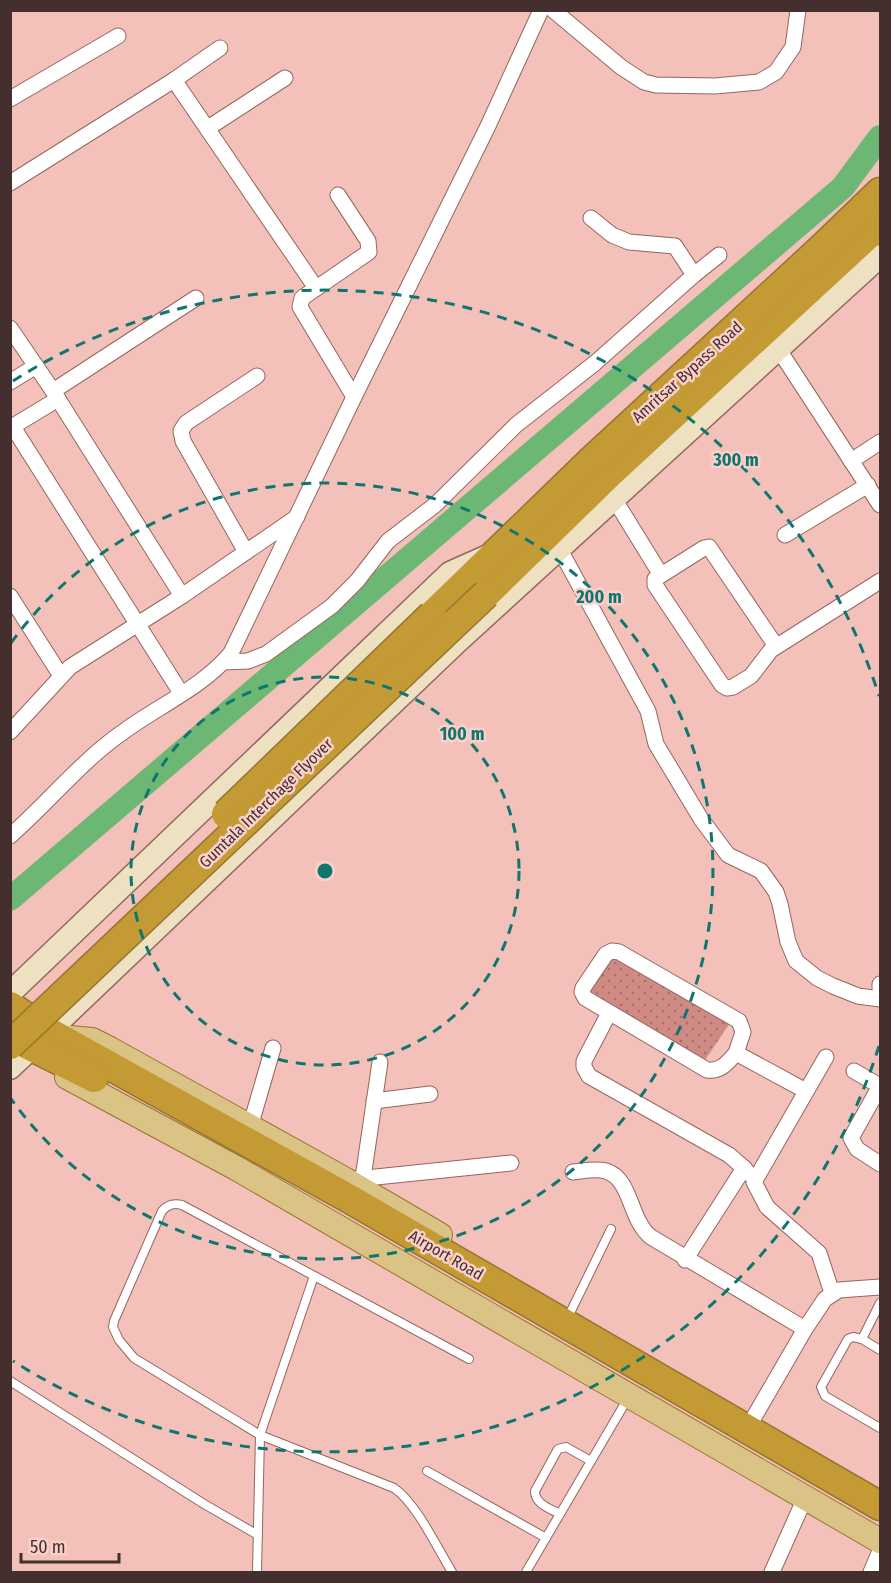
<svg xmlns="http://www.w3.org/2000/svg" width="891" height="1583" viewBox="0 0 891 1583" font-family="'Fira Sans Condensed',sans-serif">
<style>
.grass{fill:url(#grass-dots)}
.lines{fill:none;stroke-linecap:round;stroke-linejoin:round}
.river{stroke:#6db774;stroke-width:24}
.lane-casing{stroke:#936660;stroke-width:10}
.street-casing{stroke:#936660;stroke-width:17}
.secondary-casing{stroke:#936660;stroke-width:25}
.primary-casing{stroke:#967531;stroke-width:26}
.highway-casing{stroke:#967531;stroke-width:31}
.lane{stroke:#fff;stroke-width:8}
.street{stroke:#fff;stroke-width:15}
.secondary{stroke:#ede1c2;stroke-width:22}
.primary{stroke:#dbc285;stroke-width:24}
.highway{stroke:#c39a33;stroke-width:28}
.highway-bridge-casing{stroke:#967531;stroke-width:31;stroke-linecap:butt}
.highway-bridge{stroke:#c39a33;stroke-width:28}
.ring{fill:none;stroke:#0f766e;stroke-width:3;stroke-dasharray:10 8}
.labels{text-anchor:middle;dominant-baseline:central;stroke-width:5;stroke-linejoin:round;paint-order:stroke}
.street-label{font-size:16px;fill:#432f2d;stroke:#fad0cb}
.centre{fill:#0f766e;stroke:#fad0cb;stroke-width:3}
.ring-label{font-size:18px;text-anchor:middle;font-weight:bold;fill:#0f766e;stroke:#fad0cb;stroke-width:5;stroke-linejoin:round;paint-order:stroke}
</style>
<defs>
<pattern id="grass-dots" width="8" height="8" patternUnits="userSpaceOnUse" patternTransform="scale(1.5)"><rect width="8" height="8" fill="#cf8a83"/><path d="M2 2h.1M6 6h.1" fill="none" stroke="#aa716c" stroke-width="1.8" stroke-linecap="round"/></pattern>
</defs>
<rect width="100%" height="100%" fill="#f4c0ba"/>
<polygon class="grass" points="610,951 732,1020 705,1060 582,991"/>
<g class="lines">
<polyline class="river" points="10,899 843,187 880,137"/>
<defs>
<g id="lane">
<polyline points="880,1303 862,1339 853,1337 848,1339 821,1387 825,1396 880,1428"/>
<polyline points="571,1311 611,1229"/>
<polyline points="862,1339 880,1350"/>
<polyline points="10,1381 204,1504 258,1535"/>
<polyline points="427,1471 546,1538"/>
<path d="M560,1514c-11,-6 -25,-10 -25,-23l23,-42 8,-2 25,14"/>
<polyline points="257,1572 260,1435 314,1276"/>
<path d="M452,1572c-15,-24 -35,-68 -58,-84l-134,-53 -126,-77 -15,-18 -6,-13 1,-6 48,-110c6,-7 12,-8 20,-6l287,154"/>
<polyline points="526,1572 628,1398"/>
</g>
<g id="street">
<polyline points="553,10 621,67 644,82 656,85 715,86 759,82 776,72 793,47 798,10"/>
<polyline points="174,80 220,48"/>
<polyline points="10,99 118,36"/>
<polyline points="208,128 285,78"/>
<polyline points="10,183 174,80 316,288"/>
<polyline points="338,195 368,241 369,252 302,298 300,307 354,397"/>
<polyline points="591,218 612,235 629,242 675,246 694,275"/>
<polyline points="10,328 53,391 182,596"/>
<polyline points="779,350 880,505"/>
<polyline points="10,382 36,366"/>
<polyline points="53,391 196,298"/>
<polyline points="13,427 181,693"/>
<polyline points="10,428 58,399"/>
<polyline points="851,461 880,442"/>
<polyline points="613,497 661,575"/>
<polyline points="785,535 868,485"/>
<polyline points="559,548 648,711 656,744 701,819 728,855 761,871 776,892 780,904 788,942 796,961 817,978 833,986 858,996 880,999"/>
<polyline points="246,552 183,441 181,431 186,423 257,376"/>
<polyline points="10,596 61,676"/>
<polyline points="776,646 709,547 704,548 655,579 655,585 722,685 727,688 733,687 751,676 771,650 880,581"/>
<polyline points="224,662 248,661 266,654 332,606 357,581 388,541 435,505 516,425 595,363 694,275 719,255"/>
<polyline points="10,732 70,667 182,596 297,517"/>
<path d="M10,836c39,-34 71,-75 113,-104 35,-26 80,-45 108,-79l123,-256 134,-271 53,-116"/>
<polyline points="880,984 880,989"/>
<polyline points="609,1013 584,1061 584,1067 589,1076 729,1155 744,1168"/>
<path d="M736,1053l7,-21 -4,-11 -120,-69 -7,-1 -6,3 -23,34 -1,4 3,6 122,72c14,2 21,-8 29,-17l70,38"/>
<polyline points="826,1057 754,1182 767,1207 819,1253 832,1293"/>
<polyline points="854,1071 880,1086"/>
<polyline points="880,1086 851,1138 857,1149 880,1164"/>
<polyline points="374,1101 430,1094"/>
<polyline points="250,1127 273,1048"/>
<path d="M573,1172c10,-1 23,-4 33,-1 26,8 23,49 45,66l154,92"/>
<polyline points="363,1178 380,1062"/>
<polyline points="347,1180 511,1163"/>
<polyline points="685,1260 744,1168 749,1174"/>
<polyline points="754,1417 805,1329 825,1299 839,1290 880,1287"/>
<polyline points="772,1572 805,1498"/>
<polyline points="871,1572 880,1551"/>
</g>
<g id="secondary">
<polyline points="10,993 450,573 488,556"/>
<polyline points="10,1068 458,641 880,256"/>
</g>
<g id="primary">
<polyline points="70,1038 92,1040 110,1049 346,1180 440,1235"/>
<polyline points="67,1077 236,1168 880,1541"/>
</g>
<g id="highway">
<polyline points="486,594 609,474 880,224"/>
<polyline points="432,615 593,459 823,247 880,192"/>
<polyline points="10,1006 49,1032 348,1198 880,1506"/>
<polyline points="10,1036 94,1078"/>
</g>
</defs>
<use href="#lane" class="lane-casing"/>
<use href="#street" class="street-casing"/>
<use href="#secondary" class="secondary-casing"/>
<use href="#primary" class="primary-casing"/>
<use href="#highway" class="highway-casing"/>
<use href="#lane" class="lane"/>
<use href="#street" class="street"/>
<use href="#secondary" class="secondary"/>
<use href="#primary" class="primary"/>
<use href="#highway" class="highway"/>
<defs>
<g id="highway-bridge">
<polyline points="226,814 432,615"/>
<polyline points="10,1045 486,594"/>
</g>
</defs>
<use href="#highway-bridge" class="highway-bridge-casing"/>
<use href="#highway-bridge" class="highway-bridge"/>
</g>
<g class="ring">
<circle cx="325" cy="871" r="194"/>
<path d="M11 643A388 388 0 1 1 11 1099"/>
<path d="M879 1046A581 581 0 0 1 13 1361M13 381A581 581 0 0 1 879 696"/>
</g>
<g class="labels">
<g class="street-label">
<text transform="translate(687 372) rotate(-42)">Amritsar Bypass Road</text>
<text transform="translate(266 803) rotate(-44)">Gumtala Interchage Flyover</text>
<text transform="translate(446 1255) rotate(30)">Airport Road</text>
</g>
</g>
<circle cx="325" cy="871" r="9" class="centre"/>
<g class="ring-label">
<text x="736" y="466">300 m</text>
<text x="599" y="603">200 m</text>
<text x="462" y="740">100 m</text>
</g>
<rect width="891" height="1583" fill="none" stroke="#432f2d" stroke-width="24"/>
<path d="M21 1553v9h98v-9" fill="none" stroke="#432f2d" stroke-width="3"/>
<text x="30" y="1553" font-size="18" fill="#432f2d" stroke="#fad0cb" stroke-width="4.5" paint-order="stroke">50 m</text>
</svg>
